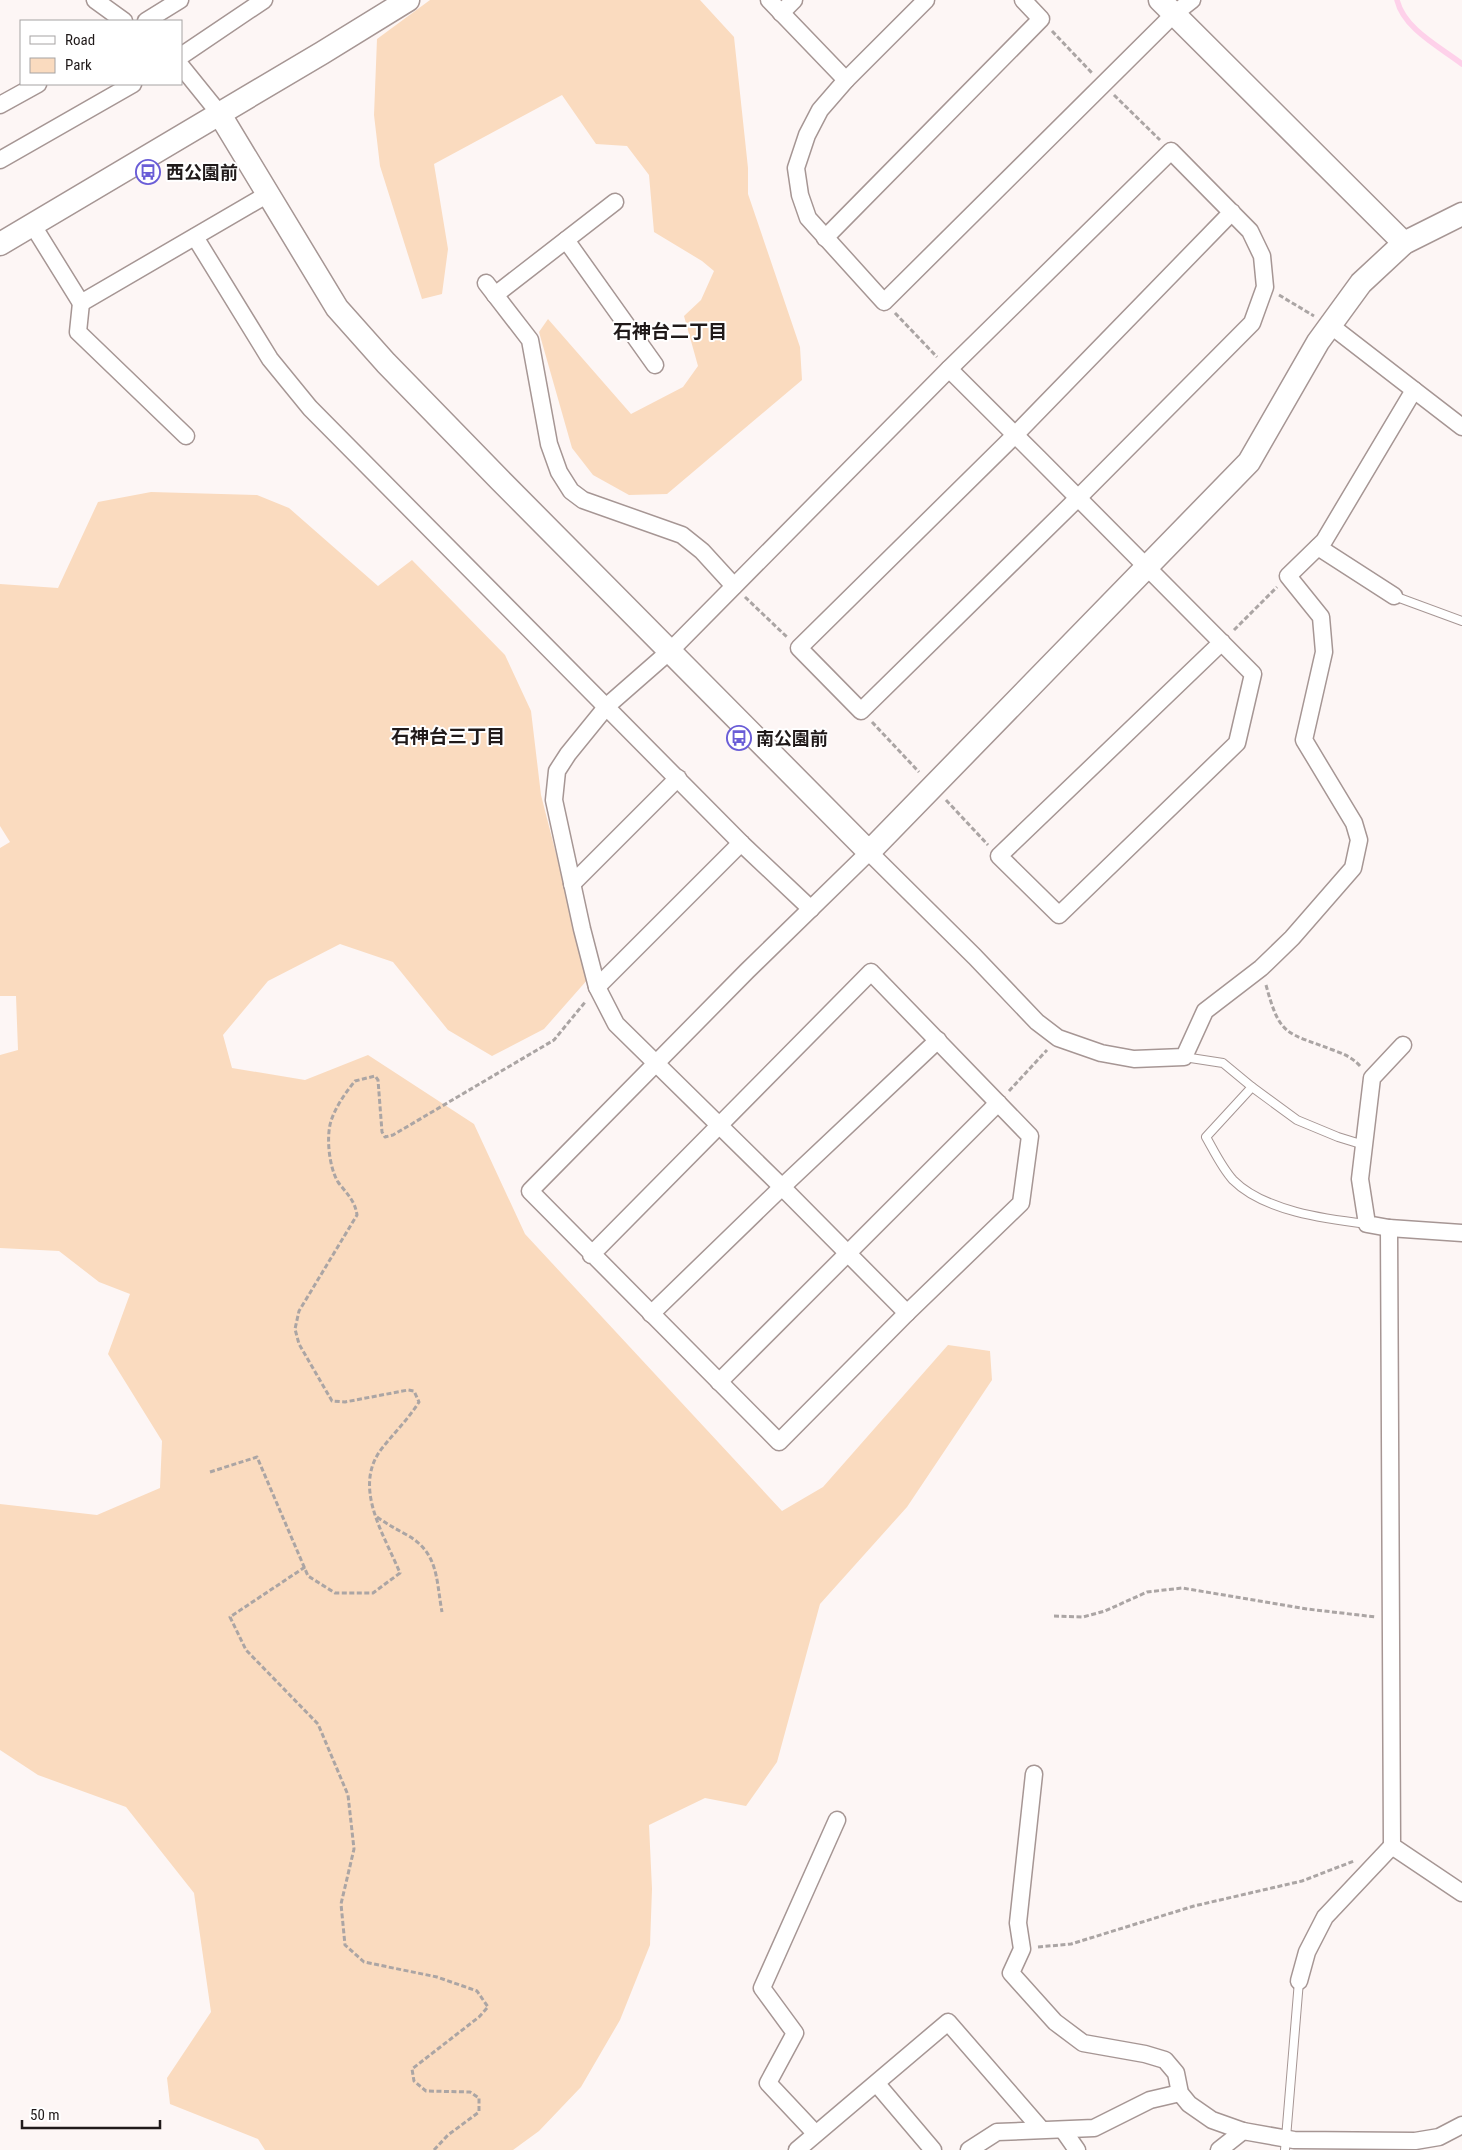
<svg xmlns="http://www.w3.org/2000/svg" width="1462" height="2150" viewBox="0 0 1462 2150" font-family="'Roboto Condensed','Noto Sans JP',sans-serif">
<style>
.green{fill:#fadbbf}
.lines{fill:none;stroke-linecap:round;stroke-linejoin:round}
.stream{stroke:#fed1ea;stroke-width:5.5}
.lane-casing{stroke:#a69694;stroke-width:10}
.street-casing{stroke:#a69694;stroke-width:19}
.secondary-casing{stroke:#a69694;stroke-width:25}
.path{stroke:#aba5a4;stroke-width:3;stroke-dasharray:5 2.5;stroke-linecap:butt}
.lane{stroke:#fff;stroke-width:8}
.street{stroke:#fff;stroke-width:16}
.secondary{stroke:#fff;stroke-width:22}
.labels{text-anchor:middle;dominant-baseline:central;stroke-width:4;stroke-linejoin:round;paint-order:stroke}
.poi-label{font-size:18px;font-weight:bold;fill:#201a1a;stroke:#fff;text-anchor:start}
.neighbourhood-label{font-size:19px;font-weight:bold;fill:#201a1a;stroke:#fff}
</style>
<rect width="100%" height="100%" fill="#fdf6f5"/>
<g class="green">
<polygon points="430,0 700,0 734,37 748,168 748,194 800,347 802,380 667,494 629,495 593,475 572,448 539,332 548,319 631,414 683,387 698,366 684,316 701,300 714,271 702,261 654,232 649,175 627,146 596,144 562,95 434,164 448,249 442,294 422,299 380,166 374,115 377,39"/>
<polygon points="151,492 257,495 289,508 378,586 412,560 505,655 531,711 541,795 588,979 544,1029 492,1056 448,1030 393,962 340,944 268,981 223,1035 232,1068 305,1080 368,1055 474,1124 525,1234 782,1511 823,1487 948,1345 990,1351 992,1380 907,1507 820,1604 777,1762 746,1806 705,1798 649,1825 652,1889 650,1945 620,2020 581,2087 539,2131 513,2150 265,2150 258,2139 170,2104 167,2078 211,2012 194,1893 126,1807 38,1775 0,1750 0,1504 97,1515 160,1488 162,1441 108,1354 130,1294 99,1282 59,1251 0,1248 0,1055 18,1050 16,996 0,996 0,848 10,842 0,826 0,584 58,588 98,502"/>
</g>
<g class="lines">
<path class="stream" d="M1397,0c7,29 43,47 65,64"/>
<defs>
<g id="lane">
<polyline points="1394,596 1462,621"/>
<path d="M1184,1057l39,6 29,24 -46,50c8,14 16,31 27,43 31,31 92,39 134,44"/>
<polyline points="1252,1087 1297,1120 1338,1137 1364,1145"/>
<polyline points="1285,2150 1299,1981"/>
</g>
<g id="street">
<polyline points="95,0 124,21"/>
<polyline points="769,0 846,80 926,0"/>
<polyline points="781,13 794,0"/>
<polyline points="146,21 180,0"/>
<polyline points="181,56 264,0"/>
<polyline points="181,66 219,113"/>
<polyline points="846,80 820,110 807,135 796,168 800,195 808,218 884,302 1174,14 1192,0"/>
<polyline points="0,105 38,84"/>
<polyline points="0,160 133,84"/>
<polyline points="32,224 81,303 268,194"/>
<polyline points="195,237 270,359 310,408 741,843 811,909"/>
<polyline points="825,238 1041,19 1023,0"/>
<polyline points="566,240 655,365"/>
<polyline points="486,283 530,340 549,444 559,472 571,491 583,500 682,535 702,551 734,586"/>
<polyline points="495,295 615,202"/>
<polyline points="81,303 78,332 186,436"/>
<path d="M949,369c102,101 203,203 304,305l-16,69 -178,172 -60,-59 223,-214"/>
<polyline points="1414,390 1462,427"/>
<polyline points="1318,547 1394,596"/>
<polyline points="572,884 678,778"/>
<polyline points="597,987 741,843"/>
<polyline points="1403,1045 1372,1078 1360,1179 1367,1224 1389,1228 1462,1233"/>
<polyline points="1389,1228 1392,1846 1462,1893"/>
<polyline points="591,1255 871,972 1030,1136 1021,1203 907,1313 779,1442 530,1191 747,971 869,852 975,957 1037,1022 1058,1038 1101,1053 1134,1059 1184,1057 1205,1011 1261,968 1292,938 1353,868 1359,840 1354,823 1304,740 1324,652 1321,617 1288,576 1324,541 1414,390 1330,325"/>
<polyline points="907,1313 782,1187 616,1024 597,987 582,929 554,800 557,771 568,754 607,706 671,650 949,369 1171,151 1250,231 1262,256 1265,287 1252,323 1078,498 861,711 799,648 1015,435 1232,212"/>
<polyline points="651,1314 782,1187 938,1040"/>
<polyline points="719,1382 998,1103"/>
<polyline points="1034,1774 1018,1923 1022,1949 1011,1973 1055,2022 1083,2043 1145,2054 1165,2060 1176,2073 1180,2093 1189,2104 1212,2120 1243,2131"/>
<polyline points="1299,1981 1307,1952 1325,1917 1392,1846"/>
<polyline points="877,2084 933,2150"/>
<polyline points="1063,2130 1077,2150"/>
<polyline points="815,2133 768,2083 795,2033 762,1988 837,1820"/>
<polyline points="797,2150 948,2022 1041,2129"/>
<polyline points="969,2150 997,2132 1094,2128 1150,2100 1180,2093"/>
<polyline points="1219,2150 1243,2131 1294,2140 1415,2141 1439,2137 1462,2125"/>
</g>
<g id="secondary">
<polyline points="1160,0 1404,243"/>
<polyline points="219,113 337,308 386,363 500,480 869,852 1249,462 1318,342 1361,283 1404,243 1462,214"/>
<polyline points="0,244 322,53 408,0"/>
</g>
</defs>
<use href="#lane" class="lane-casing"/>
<use href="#street" class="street-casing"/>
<use href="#secondary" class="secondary-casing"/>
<g class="path">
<polyline points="1052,31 1092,73"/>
<polyline points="1114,95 1160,140"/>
<polyline points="1279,295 1314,316"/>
<polyline points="895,313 937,357"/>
<polyline points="745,597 788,638"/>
<polyline points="1234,630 1277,587"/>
<polyline points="872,722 919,772"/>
<polyline points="946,800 988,845"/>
<path d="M1266,985c14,52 20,47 67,65 11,4 20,8 27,16"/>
<polyline points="1009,1091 1047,1050"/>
<path d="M210,1472l47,-15 51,119 27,17h38l27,-20c-16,-39 -49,-87 -17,-126 12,-15 26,-29 36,-45l-5,-11 -6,-1 -63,12 -13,-1 -33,-57 -4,-15 4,-18 58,-96c-2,-15 -11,-22 -19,-33 -9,-15 -12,-45 -7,-61 5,-15 15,-29 24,-40l20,-5 3,4 4,52 3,5 8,-2 161,-95 32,-39"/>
<path d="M377,1517c10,7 19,12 30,18 32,18 29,45 35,77"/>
<polyline points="305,1567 230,1617 246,1650 318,1724 348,1795 354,1849 341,1904 345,1945 364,1962 437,1977 477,1991 488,2007 479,2017 412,2069 414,2081 426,2091 470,2092 479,2098 479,2112 448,2135 434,2150"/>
<polyline points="1054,1616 1083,1617 1105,1611 1147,1592 1182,1588 1307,1609 1376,1617"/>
<polyline points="1038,1947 1071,1944 1194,1906 1302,1881 1354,1861"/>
</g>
<use href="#lane" class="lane"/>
<use href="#street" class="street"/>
<use href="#secondary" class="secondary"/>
</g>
<defs>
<symbol id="bus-ring" viewBox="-11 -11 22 22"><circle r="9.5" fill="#fff" stroke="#6a5dd7" stroke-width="1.5"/><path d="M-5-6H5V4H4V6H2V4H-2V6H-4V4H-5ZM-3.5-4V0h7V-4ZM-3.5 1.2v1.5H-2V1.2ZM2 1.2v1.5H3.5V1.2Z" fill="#6a5dd7"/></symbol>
</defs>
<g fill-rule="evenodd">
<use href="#bus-ring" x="134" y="158" width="28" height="28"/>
<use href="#bus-ring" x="725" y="724" width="28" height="28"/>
</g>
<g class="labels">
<g class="poi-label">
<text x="166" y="172">西公園前</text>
<text x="756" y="738">南公園前</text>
</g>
<g class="neighbourhood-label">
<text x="670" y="331">石神台二丁目</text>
<text x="448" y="736">石神台三丁目</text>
</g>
</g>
<rect x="20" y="20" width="162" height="65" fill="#ffffff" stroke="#a6a3a3"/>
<rect x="30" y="36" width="25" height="8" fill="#ffffff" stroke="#a6a3a3"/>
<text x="65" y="45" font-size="15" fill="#201a1a">Road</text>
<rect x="30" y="58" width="25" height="15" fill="#fadbbf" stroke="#a6a3a3"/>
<text x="65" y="70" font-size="15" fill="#201a1a">Park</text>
<path d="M22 2120v8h138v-8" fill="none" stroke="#201a1a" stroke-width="2.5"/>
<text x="30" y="2120" font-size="15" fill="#201a1a" stroke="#ffffff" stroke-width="4" paint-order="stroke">50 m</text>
</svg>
